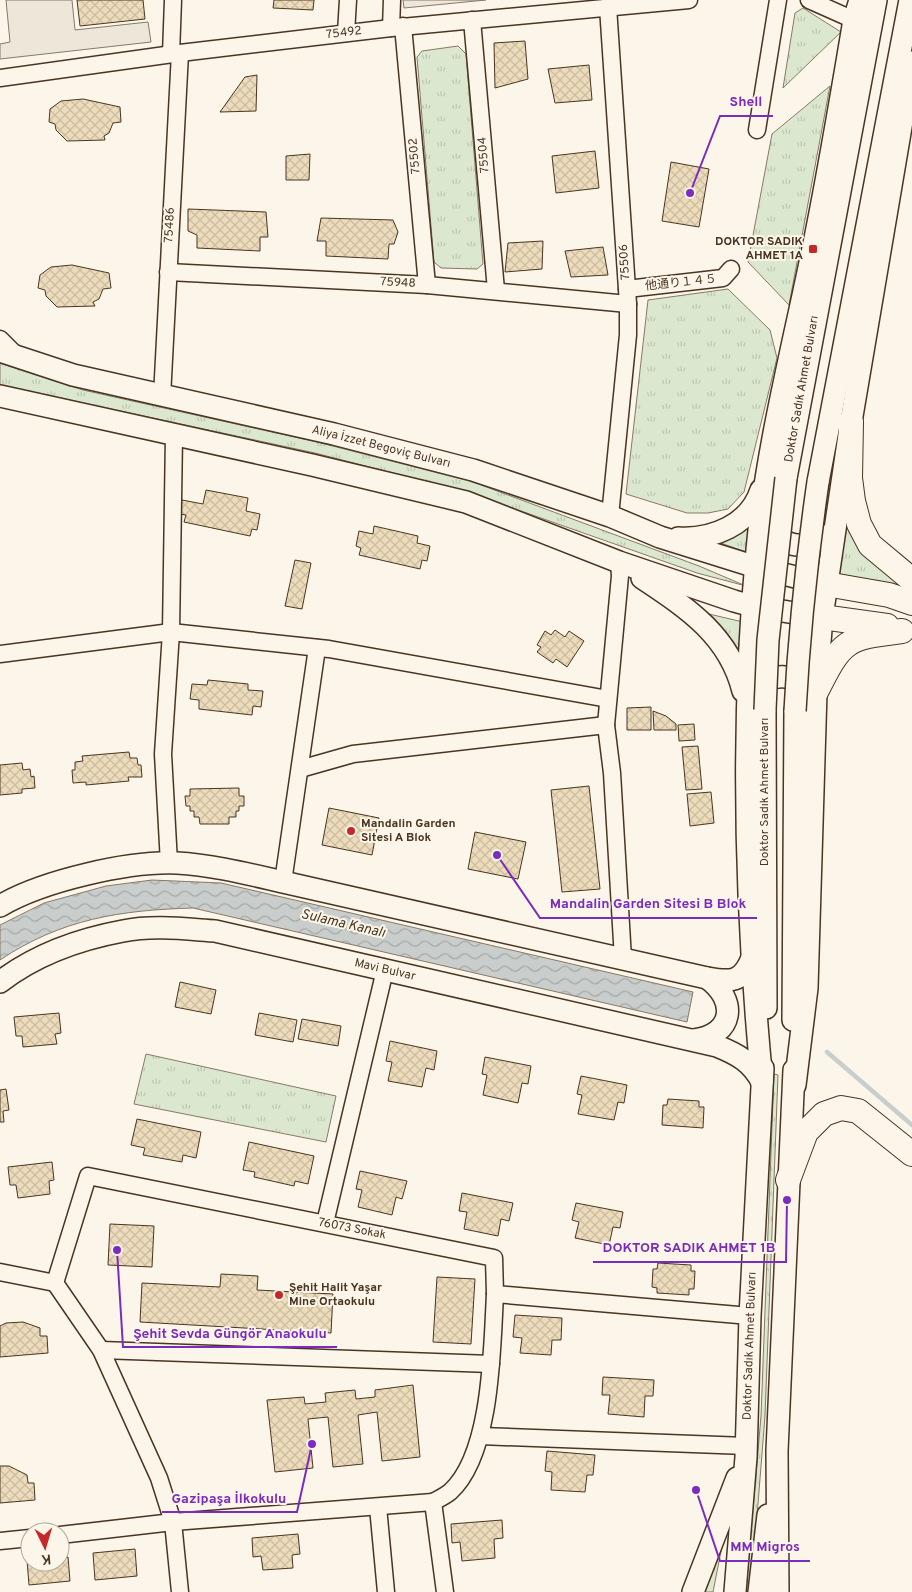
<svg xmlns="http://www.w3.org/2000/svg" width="912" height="1592" viewBox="0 0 912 1592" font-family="Overpass,'Noto Sans SC','Noto Sans JP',sans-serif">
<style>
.grass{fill:url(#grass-tufts);stroke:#887966}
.parking{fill:#ede7d9;stroke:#887966}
.water{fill:url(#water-waves);stroke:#887966}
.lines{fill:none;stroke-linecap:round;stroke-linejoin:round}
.stream{stroke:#c9cecd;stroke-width:4.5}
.building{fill:url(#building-cross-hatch);stroke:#4a3520}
.minor-casing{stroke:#4a3520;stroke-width:19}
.major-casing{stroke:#4a3520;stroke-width:24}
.highway-casing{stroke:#4a3520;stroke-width:26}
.minor{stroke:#fbf6e9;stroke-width:16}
.major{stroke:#fbf6e9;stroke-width:21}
.highway{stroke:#fbf6e9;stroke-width:24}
.major-bridge-casing{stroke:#4a3520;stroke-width:24;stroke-linecap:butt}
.major-bridge{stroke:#fbf6e9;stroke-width:21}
.poi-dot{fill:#c62828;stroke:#fbf6e9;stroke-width:2}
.labels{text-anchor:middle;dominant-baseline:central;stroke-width:4;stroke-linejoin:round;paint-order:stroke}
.street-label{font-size:12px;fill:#4a3520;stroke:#fbf6e9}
.poi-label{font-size:12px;font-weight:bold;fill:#4a3520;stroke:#fbf6e9;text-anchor:start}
.water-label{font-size:14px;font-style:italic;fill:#4a3520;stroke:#fbf6e9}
.leader{fill:none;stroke:#7b2cbf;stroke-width:2}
.callout-dot{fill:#7b2cbf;stroke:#fbf6e9;stroke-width:2}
.callout-label{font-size:14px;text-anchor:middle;font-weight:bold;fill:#7b2cbf;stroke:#fbf6e9;stroke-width:4;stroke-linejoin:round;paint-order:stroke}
</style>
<defs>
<pattern id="grass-tufts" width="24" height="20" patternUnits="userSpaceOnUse" patternTransform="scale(1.25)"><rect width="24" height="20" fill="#dce7d0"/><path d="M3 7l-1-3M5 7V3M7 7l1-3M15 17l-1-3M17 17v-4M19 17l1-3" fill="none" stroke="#bec7b2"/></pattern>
<pattern id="water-waves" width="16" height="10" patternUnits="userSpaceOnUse" patternTransform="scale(1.25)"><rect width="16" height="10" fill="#c9cecd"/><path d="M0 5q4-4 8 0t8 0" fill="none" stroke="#a5a8a6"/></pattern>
<pattern id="building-cross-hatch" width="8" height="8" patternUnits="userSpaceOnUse" patternTransform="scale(1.25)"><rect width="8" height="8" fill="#ecdcbc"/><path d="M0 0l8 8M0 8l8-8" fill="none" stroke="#ccbda1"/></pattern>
</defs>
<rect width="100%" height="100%" fill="#fbf6e9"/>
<g class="grass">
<polygon points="803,8 841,32 783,88 795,13"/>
<polygon points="458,46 466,54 483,264 477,269 441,268 434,262 417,57 422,51"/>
<polygon points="830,86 789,305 748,262 772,134"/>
<polygon points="728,289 770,330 777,358 744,492 728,509 708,513 687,513 626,494 648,300"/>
<polygon points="0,363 83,390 317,442 473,482 699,566 746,586 697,573 470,493 315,453 0,385"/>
<polygon points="751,520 749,553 712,540"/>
<polygon points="846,524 866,554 900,585 837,574"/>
<polygon points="709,614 743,622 742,667 728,639"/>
<polygon points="146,1054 336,1096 326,1142 134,1104"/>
<polygon points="774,1074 778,1075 765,1416 751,1592 746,1592 761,1416"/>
<polygon points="724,1536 713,1592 697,1592"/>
</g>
<g class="parking">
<polygon points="6,0 72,0 75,30 148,22 151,42 0,59 0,44 10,42"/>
<polygon points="403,0 486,0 404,8"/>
</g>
<path class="water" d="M152,880l69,3 472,109 -6,30 -494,-114c-72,2 -132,11 -193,52v-35l44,-22 62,-17z"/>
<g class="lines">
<polyline class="stream" points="827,1052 912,1125"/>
</g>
<g class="building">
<polygon points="77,0 143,0 145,19 80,26"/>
<polygon points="274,0 314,0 313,10 273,8"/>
<polygon points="525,41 528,79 495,88 494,43"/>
<polygon points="589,65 592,100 555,103 548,69"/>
<polygon points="257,75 256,111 220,112 245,77"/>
<polygon points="83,99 120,107 121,122 113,123 109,133 104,136 105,140 67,141 56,130 55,124 49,122 50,109 61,101"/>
<polygon points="595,151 599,188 556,193 552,156"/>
<polygon points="310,154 309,180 286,180 286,156"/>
<polygon points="671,162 709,169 699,227 662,221"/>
<polygon points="188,209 266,212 268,237 260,237 260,251 197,248 197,235 188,231"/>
<polygon points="321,218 393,220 398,232 394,244 389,244 388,259 326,256 326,241 317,241"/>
<polygon points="543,241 542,269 505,272 508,243"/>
<polygon points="603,247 608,275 571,277 565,251"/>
<polygon points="72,265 109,273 111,288 103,289 99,299 93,302 95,306 57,307 46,296 45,290 38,288 40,275 51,267"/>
<polygon points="206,490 248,498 246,511 260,514 257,530 252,529 250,536 184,522 186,515 179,514 182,500 203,504"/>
<polygon points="374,526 418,536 417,543 430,546 427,561 422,560 420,569 359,555 361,548 356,546 359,531 373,534"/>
<polygon points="295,560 311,563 302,609 285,606"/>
<polygon points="555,630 565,637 569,631 584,641 567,667 556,659 553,663 537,652 541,647 537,645 545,631 551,635"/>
<polygon points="208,680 248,684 248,690 263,691 261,707 253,706 252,715 199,709 199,700 190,699 192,684 207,685"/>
<polygon points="651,707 651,730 627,730 627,708"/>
<polygon points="653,711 666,716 676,724 676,730 654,730"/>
<polygon points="694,724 695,740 679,741 678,725"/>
<polygon points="698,746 702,789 686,790 682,747"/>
<polygon points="129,752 130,758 137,758 138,765 141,765 142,777 128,777 129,781 86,785 86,782 73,783 72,770 75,770 75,762 83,761 82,756"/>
<polygon points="22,763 23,770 30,769 31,777 34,776 35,788 22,789 22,793 0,795 0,765"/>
<polygon points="589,786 600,889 562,892 551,790"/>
<polygon points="239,788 239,796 244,796 244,806 239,806 239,811 236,811 236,817 229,817 229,824 200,824 199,817 194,817 194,811 190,811 190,806 186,806 185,796 190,796 190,789"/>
<polygon points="711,792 714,823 690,826 687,794"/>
<polygon points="329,808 379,818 372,855 322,845"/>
<polygon points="475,832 526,842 518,879 468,869"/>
<polygon points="180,982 216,990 211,1014 175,1007"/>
<polygon points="59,1013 61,1033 55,1034 57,1044 23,1047 22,1036 16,1036 14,1017"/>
<polygon points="259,1013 297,1020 293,1042 255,1035"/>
<polygon points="302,1019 341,1026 338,1046 298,1039"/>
<polygon points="390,1041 437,1051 434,1070 426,1068 422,1087 388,1081 392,1062 386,1061"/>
<polygon points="485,1057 531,1066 528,1084 522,1083 518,1103 483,1095 487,1075 482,1074"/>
<polygon points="581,1076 627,1085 624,1103 618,1102 614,1120 578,1114 582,1095 577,1094"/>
<polygon points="6,1089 9,1110 3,1111 4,1122 0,1122 0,1090"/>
<polygon points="668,1099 699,1101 699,1107 704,1107 703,1128 662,1125 663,1105 667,1105"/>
<polygon points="137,1119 201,1132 196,1158 183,1155 182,1162 143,1155 145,1148 131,1145"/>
<polygon points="249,1142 314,1156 308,1184 295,1181 294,1186 254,1177 255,1172 243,1170"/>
<polygon points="52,1162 54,1180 49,1181 50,1194 18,1198 16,1185 10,1185 8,1167"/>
<polygon points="360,1171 407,1181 402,1199 396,1197 392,1215 358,1207 362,1190 356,1189"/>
<polygon points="462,1193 513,1203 509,1221 501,1219 498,1236 464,1229 467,1212 459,1211"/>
<polygon points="576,1203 623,1212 620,1228 613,1227 609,1245 575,1238 579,1222 572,1220"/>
<polygon points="110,1224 154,1226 152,1267 108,1265"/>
<polygon points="658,1263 691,1265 691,1271 695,1271 694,1289 689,1289 689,1295 657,1293 657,1288 652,1287 653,1269 657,1269"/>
<polygon points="221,1274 258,1276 257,1290 333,1294 331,1333 140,1322 142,1283 220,1287"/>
<polygon points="437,1277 475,1279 471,1344 433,1342"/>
<polygon points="515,1315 562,1318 561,1340 552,1340 551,1355 520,1353 522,1338 513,1337"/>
<polygon points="23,1322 40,1328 40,1336 47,1336 48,1353 0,1357 0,1326 6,1323"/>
<polygon points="603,1377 654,1380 653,1396 645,1396 644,1417 608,1414 610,1395 602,1395"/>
<polygon points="413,1385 420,1457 382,1461 377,1412 358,1415 363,1464 333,1467 328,1417 308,1419 313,1468 275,1472 267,1400 304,1397 305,1404 326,1402 325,1393 355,1390 356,1399 375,1397 375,1390"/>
<polygon points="547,1451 595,1455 593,1475 587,1475 585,1492 551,1490 552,1472 545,1471"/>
<polygon points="0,1466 9,1466 27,1475 28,1483 34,1483 35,1500 0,1503"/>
<polygon points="502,1520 503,1538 494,1539 495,1558 462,1561 460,1542 452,1543 451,1524"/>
<polygon points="298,1534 300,1554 292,1555 293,1568 263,1570 261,1556 253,1557 252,1538"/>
<polygon points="135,1549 137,1576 95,1580 93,1553"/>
<polygon points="68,1557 70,1581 29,1585 27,1560 60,1562 60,1558"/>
</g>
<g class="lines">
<defs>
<g id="minor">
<polyline points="809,0 854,20"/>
<polyline points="608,7 628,304 628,335 610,516"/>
<polyline points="472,20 496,290"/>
<polyline points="403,26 427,285"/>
<polyline points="391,28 392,0"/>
<polyline points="346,33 348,0"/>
<polyline points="171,54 173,0"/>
<polyline points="0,78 180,53 391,28 689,0"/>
<polyline points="757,130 778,0"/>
<polyline points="168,272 427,285 628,304"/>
<polyline points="627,289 723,278 731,269"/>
<polyline points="0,339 18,357"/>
<polyline points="162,397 180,53"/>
<polyline points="619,562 620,576 606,725 612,773 623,959"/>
<polyline points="0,654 171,632 329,649 608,699"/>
<polyline points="300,769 353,754 606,725"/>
<polyline points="169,863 163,754 171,632 174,435"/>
<polyline points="283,882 317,648"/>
<polyline points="325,1223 385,970"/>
<polyline points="0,1272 55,1283 88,1176 494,1258 495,1294 750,1316"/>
<polyline points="55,1283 101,1350 159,1478 173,1522 180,1592"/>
<polyline points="101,1350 491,1364"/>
<polyline points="480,1436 746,1446"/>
<polyline points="378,1507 386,1592"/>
<polyline points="60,1535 173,1522 433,1502"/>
<polyline points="0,1541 30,1538"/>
<path d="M445,1592l-12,-90c6,-3 12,-6 17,-10 42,-38 42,-144 45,-198"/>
</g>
<g id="major">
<polyline points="0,351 73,375 334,434 473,470 610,516 660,537 756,567 823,584"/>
<polyline points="0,396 312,465 466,502 619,562 734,601 752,606 819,617"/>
<polyline points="786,478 876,0"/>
<polyline points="818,482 910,0"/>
<path d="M769,527c12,20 37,24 55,9"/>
<path d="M678,538c34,2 72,-13 83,-48"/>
<path d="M642,578c45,30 87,57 101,113"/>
<path d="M754,691c15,-19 43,-20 55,3"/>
<polyline points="765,710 766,1008"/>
<path d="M0,906c42,-25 128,-45 177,-43 36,2 71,11 106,19l424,96c24,4 35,5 45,-20"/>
<path d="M0,982c35,-27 80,-43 123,-51 30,-6 62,-2 92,0l502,115c20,8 35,16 45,36"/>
<polyline points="793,1020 795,711"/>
<path d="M694,1040c40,-5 44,-40 13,-62"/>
<path d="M762,1082c-17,-177 -22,-355 -5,-532 9,-100 35,-199 55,-297 16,-77 29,-155 42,-233l6,-20"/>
<polyline points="795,1085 807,988 816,692 822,617 851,422 912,62"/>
<polyline points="693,1592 737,1478"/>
<polyline points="735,1592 746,1457 750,1316 763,1068"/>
<polyline points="759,1592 768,1515"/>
<polyline points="778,1592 777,1451 794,1070"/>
</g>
<g id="highway">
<polyline points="851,422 850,478 853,501 859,524 870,545 912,580"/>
<polyline points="826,584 889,595 912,603"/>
<polyline points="822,617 887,626"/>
<path d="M816,692c26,-52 29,-54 86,-61"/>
<polyline points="788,1180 806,1132 824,1114 841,1108 858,1111 912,1154"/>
</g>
</defs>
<use href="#minor" class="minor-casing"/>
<use href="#major" class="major-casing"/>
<use href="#highway" class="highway-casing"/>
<use href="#minor" class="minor"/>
<use href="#major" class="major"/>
<use href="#highway" class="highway"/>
<defs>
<g id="major-bridge">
<polyline points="765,710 768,640 786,478"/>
<path d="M795,711c4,-77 12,-153 23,-229"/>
</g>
</defs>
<use href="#major-bridge" class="major-bridge-casing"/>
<use href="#major-bridge" class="major-bridge"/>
</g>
<g class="poi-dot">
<rect x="808" y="244" width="10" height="10" rx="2.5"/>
<circle cx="351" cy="831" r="5"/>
<circle cx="279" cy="1295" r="5"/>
</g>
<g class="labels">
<g class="street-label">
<text transform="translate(344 33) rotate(-7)">75492</text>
<text transform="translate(484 155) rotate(-95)">75504</text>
<text transform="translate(415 156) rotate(-95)">75502</text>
<text transform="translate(170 225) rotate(-87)">75486</text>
<text transform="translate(625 262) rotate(-94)">75506</text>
<text transform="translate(398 283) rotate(3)">75948</text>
<text transform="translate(681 283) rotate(-6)">他通り１４５</text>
<text transform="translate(802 389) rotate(-80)">Doktor Sadık Ahmet Bulvarı</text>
<text transform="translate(381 447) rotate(14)">Aliya İzzet Begoviç Bulvarı</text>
<text transform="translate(765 792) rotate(-90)">Doktor Sadık Ahmet Bulvarı</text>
<text transform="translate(385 970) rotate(13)">Mavi Bulvar</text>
<text transform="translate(352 1229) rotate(11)">76073 Sokak</text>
<text transform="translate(750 1346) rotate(-88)">Doktor Sadık Ahmet Bulvarı</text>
</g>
<g class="poi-label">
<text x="803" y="242" text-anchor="end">DOKTOR SADIK<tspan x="803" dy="14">AHMET 1A</tspan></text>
<text x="361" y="824">Mandalin Garden<tspan x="361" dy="14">Sitesi A Blok</tspan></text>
<text x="289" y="1288">Şehit Halit Yaşar<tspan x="289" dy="14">Mine Ortaokulu</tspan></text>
</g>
<g class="water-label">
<text transform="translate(343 924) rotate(13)">Sulama Kanalı</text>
</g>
</g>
<path class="leader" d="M690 193L720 116H773M497 855L540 918H757M787 1200L786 1262H593M117 1250L123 1347H337M312 1444L297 1512H162M696 1490L720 1561H810"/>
<g class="callout-dot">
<circle cx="690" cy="193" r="5"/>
<circle cx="497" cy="855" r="5"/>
<circle cx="787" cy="1200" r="5"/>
<circle cx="117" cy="1250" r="5"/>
<circle cx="312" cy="1444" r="5"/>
<circle cx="696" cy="1490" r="5"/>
</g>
<g class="callout-label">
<text x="746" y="106">Shell</text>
<text x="648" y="908">Mandalin Garden Sitesi B Blok</text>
<text x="689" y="1252">DOKTOR SADIK AHMET 1B</text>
<text x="230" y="1338">Şehit Sevda Güngör Anaokulu</text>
<text x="229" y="1503">Gazipaşa İlkokulu</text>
<text x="765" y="1551">MM Migros</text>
</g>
<g transform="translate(45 1547) rotate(175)"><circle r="24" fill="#fbf6e9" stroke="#b4a999"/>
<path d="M0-4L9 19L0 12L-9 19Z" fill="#c62828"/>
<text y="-8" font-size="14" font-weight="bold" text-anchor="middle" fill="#4a3520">K</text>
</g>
</svg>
